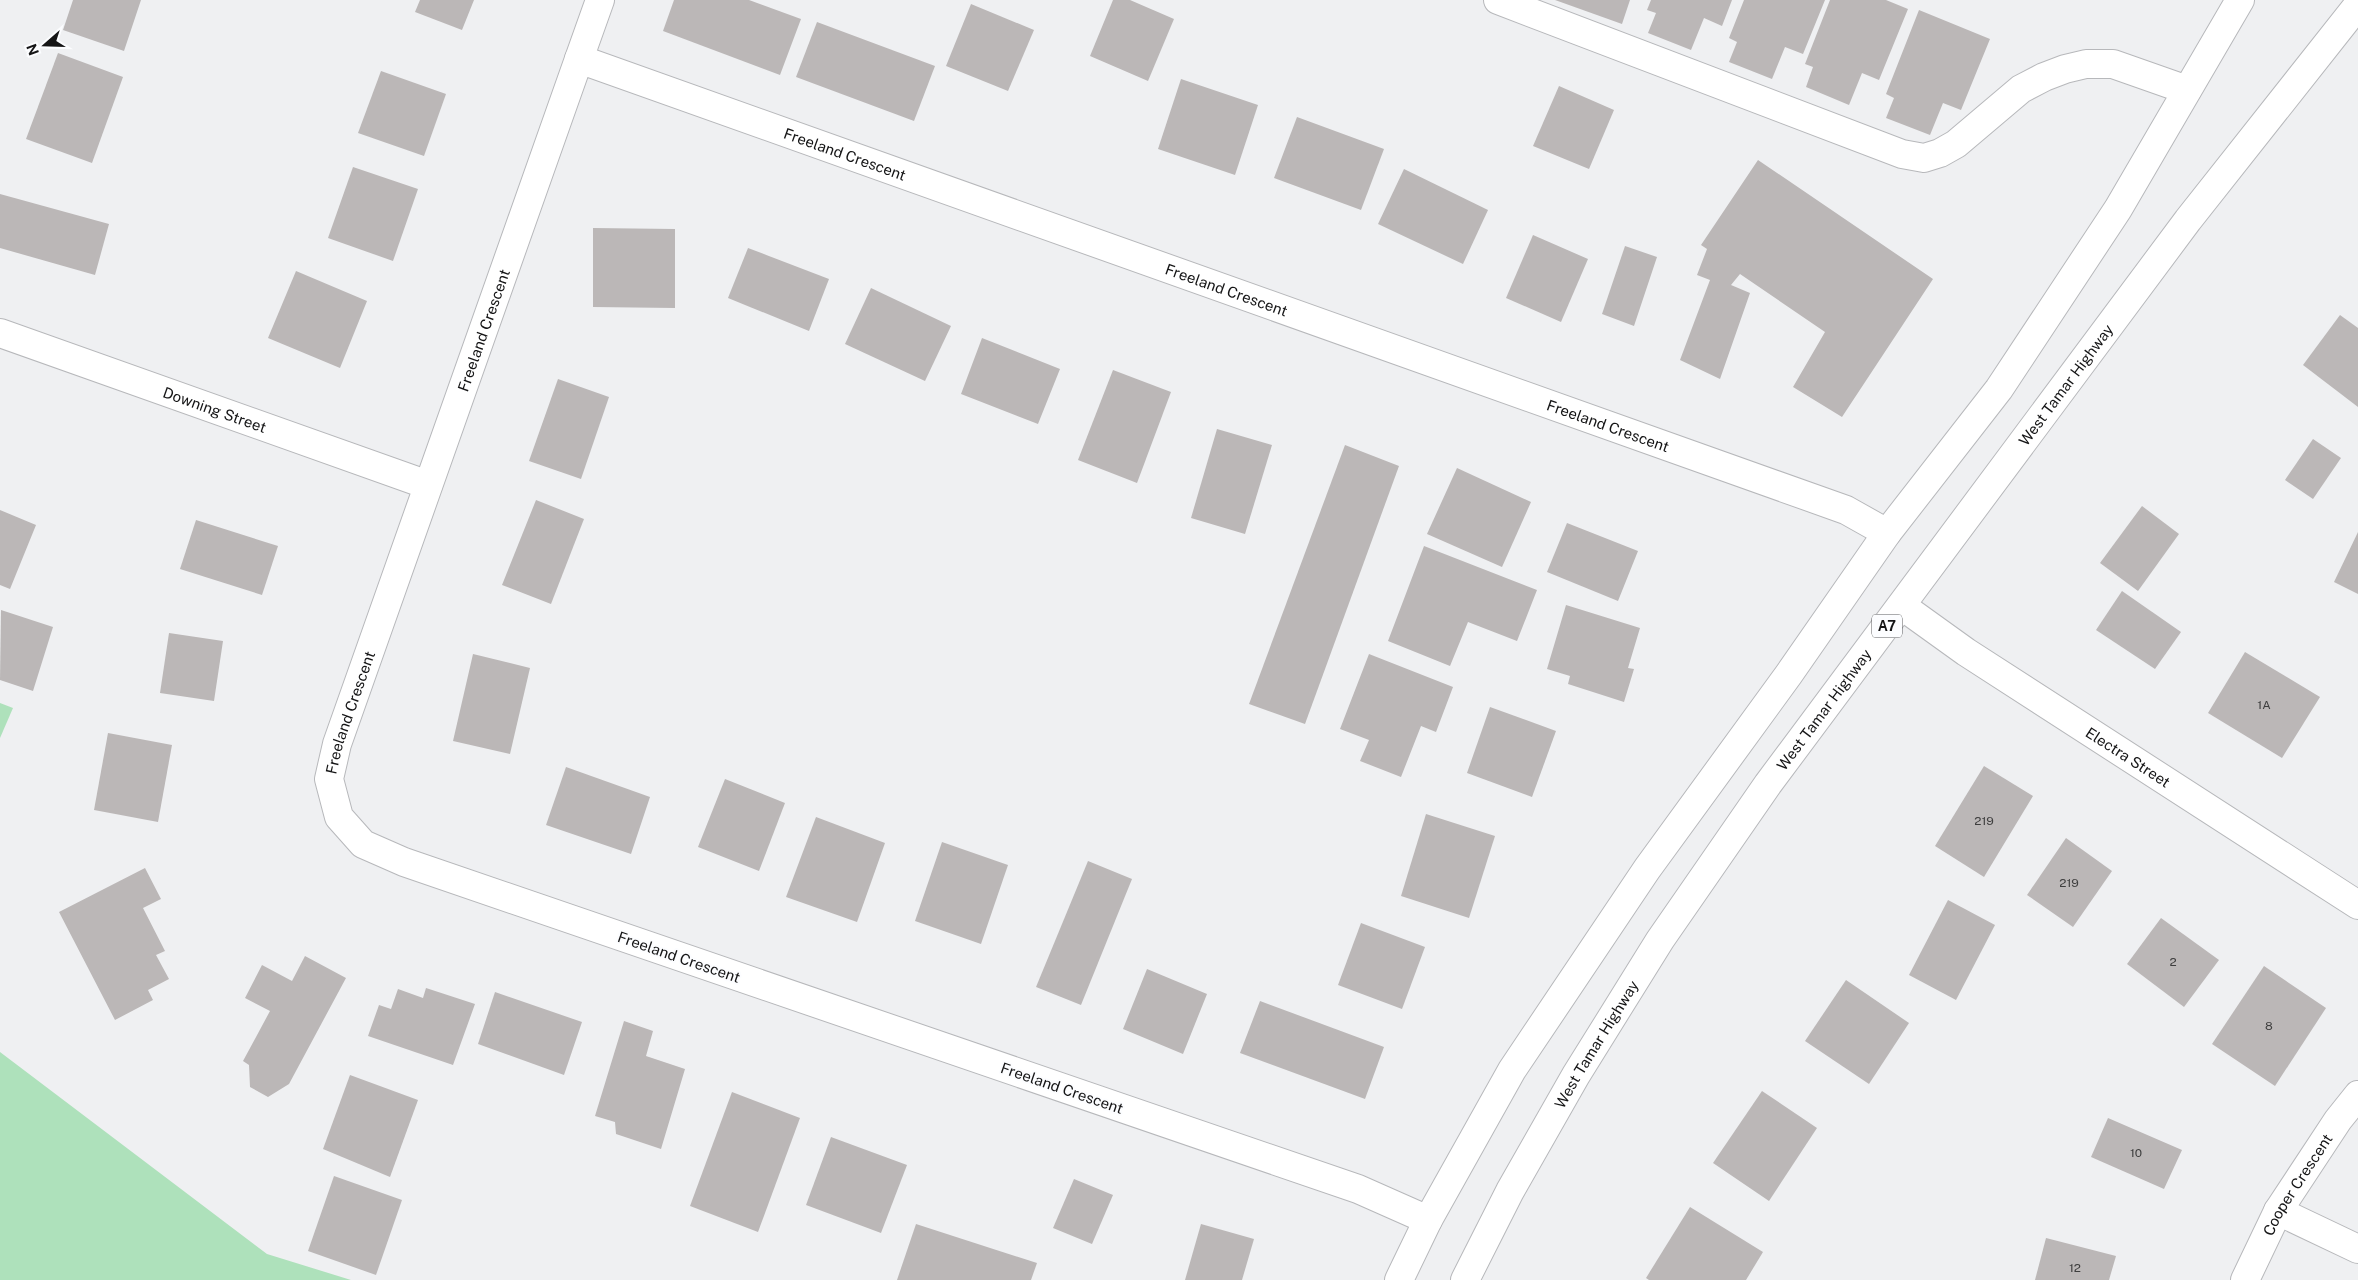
<svg xmlns="http://www.w3.org/2000/svg" width="2358" height="1280" viewBox="0 0 2358 1280" font-family="'Public Sans',sans-serif">
<style>
.green{fill:#aee1bb}
.building{fill:#bbb7b7}
.lines{fill:none;stroke-linecap:round;stroke-linejoin:round}
.minor-casing{stroke:#b7b8bb;stroke-width:30}
.highway-casing{stroke:#b7b8bb;stroke-width:30}
.minor{stroke:#fff;stroke-width:28}
.highway{stroke:#fff;stroke-width:28}
.labels{text-anchor:middle;dominant-baseline:central;stroke-width:4;stroke-linejoin:round;paint-order:stroke}
.number-label{font-size:12px;fill:#3e3e3e}
.shield{fill:#fcfdff;stroke:#5a5b5c;stroke-width:1}
.shield-label{font-size:14px;font-weight:bold;fill:#151516}
.street-label{font-size:15px;fill:#151516;stroke:#fcfdff}
</style>
<rect width="100%" height="100%" fill="#eff0f2"/>
<g class="green">
<polygon points="0,703 13,708 0,738"/>
<polygon points="0,1052 267,1254 351,1280 0,1280"/>
</g>
<g class="building">
<polygon points="73,0 141,0 124,51 63,30"/>
<polygon points="420,0 474,0 462,30 415,12"/>
<polygon points="674,0 749,0 801,19 780,75 663,31"/>
<polygon points="1113,0 1130,0 1174,19 1148,81 1090,56"/>
<polygon points="1555,0 1630,0 1622,24"/>
<polygon points="1651,0 1732,0 1722,26 1704,18 1691,50 1648,33 1656,13 1647,10"/>
<polygon points="1744,0 1825,0 1803,54 1785,47 1772,79 1729,62 1737,42 1729,38"/>
<polygon points="1830,0 1886,0 1908,9 1879,80 1862,73 1849,105 1806,87 1813,67 1805,64"/>
<polygon points="971,4 1034,30 1008,91 946,66"/>
<polygon points="1919,10 1990,39 1961,110 1943,103 1930,135 1886,118 1894,98 1886,94"/>
<polygon points="817,22 935,66 914,121 796,77"/>
<polygon points="58,53 123,77 92,163 26,139"/>
<polygon points="381,71 446,94 424,156 358,133"/>
<polygon points="1181,79 1258,105 1235,175 1158,149"/>
<polygon points="1559,86 1614,110 1589,169 1533,146"/>
<polygon points="1297,117 1384,149 1361,210 1274,178"/>
<polygon points="1758,160 1933,279 1842,417 1793,387 1825,332 1740,274 1731,285 1750,293 1720,379 1680,360 1710,280 1697,275 1707,249 1701,245"/>
<polygon points="353,167 418,189 393,261 328,238"/>
<polygon points="1404,169 1488,210 1463,264 1378,224"/>
<polygon points="0,194 109,224 95,275 0,248"/>
<polygon points="593,228 675,229 675,308 593,307"/>
<polygon points="1533,235 1588,259 1561,322 1506,298"/>
<polygon points="1625,246 1657,257 1634,326 1602,314"/>
<polygon points="748,248 829,279 809,331 728,298"/>
<polygon points="296,271 367,301 340,368 268,338"/>
<polygon points="871,288 951,326 925,381 845,344"/>
<polygon points="2340,315 2358,328 2358,407 2303,365"/>
<polygon points="982,338 1060,369 1038,424 961,394"/>
<polygon points="1113,370 1171,392 1137,483 1078,460"/>
<polygon points="558,379 609,397 581,479 529,461"/>
<polygon points="1217,429 1272,445 1245,534 1191,518"/>
<polygon points="2313,439 2341,458 2313,499 2285,480"/>
<polygon points="1345,445 1399,466 1305,724 1249,704"/>
<polygon points="1457,468 1531,502 1502,567 1427,534"/>
<polygon points="536,500 584,519 551,604 502,585"/>
<polygon points="2142,506 2179,534 2138,591 2100,563"/>
<polygon points="0,510 36,525 10,589 0,585"/>
<polygon points="196,520 278,546 262,595 180,569"/>
<polygon points="1567,523 1638,551 1618,601 1547,572"/>
<polygon points="2358,532 2358,594 2334,582"/>
<polygon points="1424,546 1537,590 1517,641 1468,622 1450,666 1388,641"/>
<polygon points="2122,591 2181,632 2155,669 2096,630"/>
<polygon points="1566,605 1640,628 1628,668 1634,669 1624,702 1568,684 1570,676 1547,669"/>
<polygon points="1,610 53,627 33,691 0,680"/>
<polygon points="169,633 223,641 214,701 160,693"/>
<polygon points="2245,652 2320,697 2282,758 2208,713"/>
<polygon points="473,654 530,668 510,754 453,741"/>
<polygon points="1369,654 1453,687 1436,732 1421,726 1401,777 1360,761 1369,740 1340,729"/>
<polygon points="1490,707 1556,731 1532,797 1467,773"/>
<polygon points="108,733 172,745 158,822 94,810"/>
<polygon points="1984,766 2033,796 1984,877 1935,846"/>
<polygon points="566,767 650,797 631,854 546,825"/>
<polygon points="725,779 785,803 759,871 698,847"/>
<polygon points="1426,814 1495,836 1469,918 1401,896"/>
<polygon points="816,817 885,843 857,922 786,897"/>
<polygon points="2066,838 2112,871 2073,927 2027,895"/>
<polygon points="942,842 1008,865 981,944 915,921"/>
<polygon points="1088,861 1132,879 1081,1005 1036,987"/>
<polygon points="145,868 161,899 143,908 165,951 156,955 169,979 148,990 153,1000 115,1020 59,912"/>
<polygon points="1948,900 1995,925 1956,1000 1909,975"/>
<polygon points="2161,918 2219,960 2184,1007 2127,964"/>
<polygon points="1361,923 1425,947 1402,1009 1338,985"/>
<polygon points="305,956 346,978 289,1084 268,1097 250,1087 249,1065 243,1061 270,1011 245,998 262,965 292,981"/>
<polygon points="2264,966 2326,1008 2275,1086 2212,1044"/>
<polygon points="1147,969 1207,994 1183,1054 1123,1029"/>
<polygon points="1846,980 1909,1023 1869,1084 1805,1041"/>
<polygon points="426,988 475,1004 453,1065 368,1036 379,1005 391,1009 398,989 423,998"/>
<polygon points="495,992 582,1022 564,1075 478,1044"/>
<polygon points="1260,1001 1384,1047 1365,1099 1240,1053"/>
<polygon points="624,1021 653,1031 646,1056 685,1069 661,1149 616,1134 615,1122 595,1116"/>
<polygon points="350,1075 418,1100 390,1177 323,1149"/>
<polygon points="1762,1091 1817,1128 1769,1201 1713,1163"/>
<polygon points="732,1092 800,1118 758,1232 690,1206"/>
<polygon points="2108,1118 2182,1150 2164,1189 2091,1157"/>
<polygon points="831,1137 907,1165 881,1233 806,1205"/>
<polygon points="334,1176 402,1200 376,1275 308,1251"/>
<polygon points="1074,1179 1113,1195 1092,1244 1053,1228"/>
<polygon points="1690,1207 1763,1252 1746,1280 1649,1280 1646,1278"/>
<polygon points="916,1224 1037,1263 1031,1280 897,1280"/>
<polygon points="1201,1224 1254,1239 1242,1280 1185,1280"/>
<polygon points="2046,1238 2116,1256 2109,1280 2035,1280"/>
</g>
<g class="lines">
<defs>
<g id="minor">
<polyline points="1498,0 1902,154 1924,158 1940,153 1956,144 2021,89 2044,77 2065,69 2086,64 2113,64 2187,90"/>
<polyline points="579,59 600,0"/>
<path id="s1" d="M0,333l428,152"/>
<path id="s2" d="M1902,606l64,46 392,253"/>
<polyline points="2278,1211 2358,1249"/>
<path id="s3" d="M1428,1220l-70,-31 -954,-327 -41,-18 -24,-27 -10,-38 8,-35 242,-685 1267,451 41,23"/>
<path id="s4" d="M2245,1280l33,-69 60,-91 20,-25"/>
</g>
<g id="highway">
<polyline points="1399,1280 1428,1220 1512,1070 1647,869 1789,674 1887,533 1999,389 2118,209 2240,0"/>
<path id="s5" d="M1465,1280l45,-89 66,-116 84,-135 108,-156 420,-564 170,-215"/>
</g>
</defs>
<use href="#minor" class="minor-casing"/>
<use href="#highway" class="highway-casing"/>
<use href="#minor" class="minor"/>
<use href="#highway" class="highway"/>
</g>
<g class="labels">
<g class="number-label">
<text x="2264" y="705">1A</text>
<text x="1984" y="821">219</text>
<text x="2069" y="883">219</text>
<text x="2173" y="962">2</text>
<text x="2269" y="1026">8</text>
<text x="2136" y="1153">10</text>
<text x="2075" y="1268">12</text>
</g>
<rect class="shield" x="1872" y="614.5" width="30" height="23" rx="4"/>
<g class="shield-label">
<text x="1887" y="626">A7</text>
</g>
<g class="street-label">
<text stroke="none"><textPath href="#s3" startOffset="2250">Freeland Crescent</textPath></text>
<text stroke="none"><textPath href="#s3" startOffset="2655">Freeland Crescent</textPath></text>
<text stroke="none"><textPath href="#s3" startOffset="1680">Freeland Crescent</textPath></text>
<text stroke="none"><textPath href="#s5" startOffset="1080">West Tamar Highway</textPath></text>
<text stroke="none"><textPath href="#s1" startOffset="228">Downing Street</textPath></text>
<text stroke="none"><textPath href="#s3" startOffset="3060">Freeland Crescent</textPath></text>
<text stroke="none"><textPath href="#s5" startOffset="675">West Tamar Highway</textPath></text>
<text stroke="none"><textPath href="#s3" startOffset="1275">Freeland Crescent</textPath></text>
<text stroke="none"><textPath href="#s2" startOffset="272">Electra Street</textPath></text>
<text transform="translate(679 957) rotate(19)">Freeland Crescent</text>
<text stroke="none"><textPath href="#s5" startOffset="270">West Tamar Highway</textPath></text>
<text transform="translate(1062 1088) rotate(19)">Freeland Crescent</text>
<text stroke="none"><textPath href="#s4" startOffset="109">Cooper Crescent</textPath></text>
</g>
</g>
<g transform="translate(45 45) rotate(250)" stroke="#fcfdff" stroke-width="4" paint-order="stroke">
<path d="M0-4L9 19L0 12L-9 19Z" fill="#151516"/>
<text y="-8" font-size="14" font-weight="bold" text-anchor="middle" fill="#151516">N</text>
</g>
</svg>
